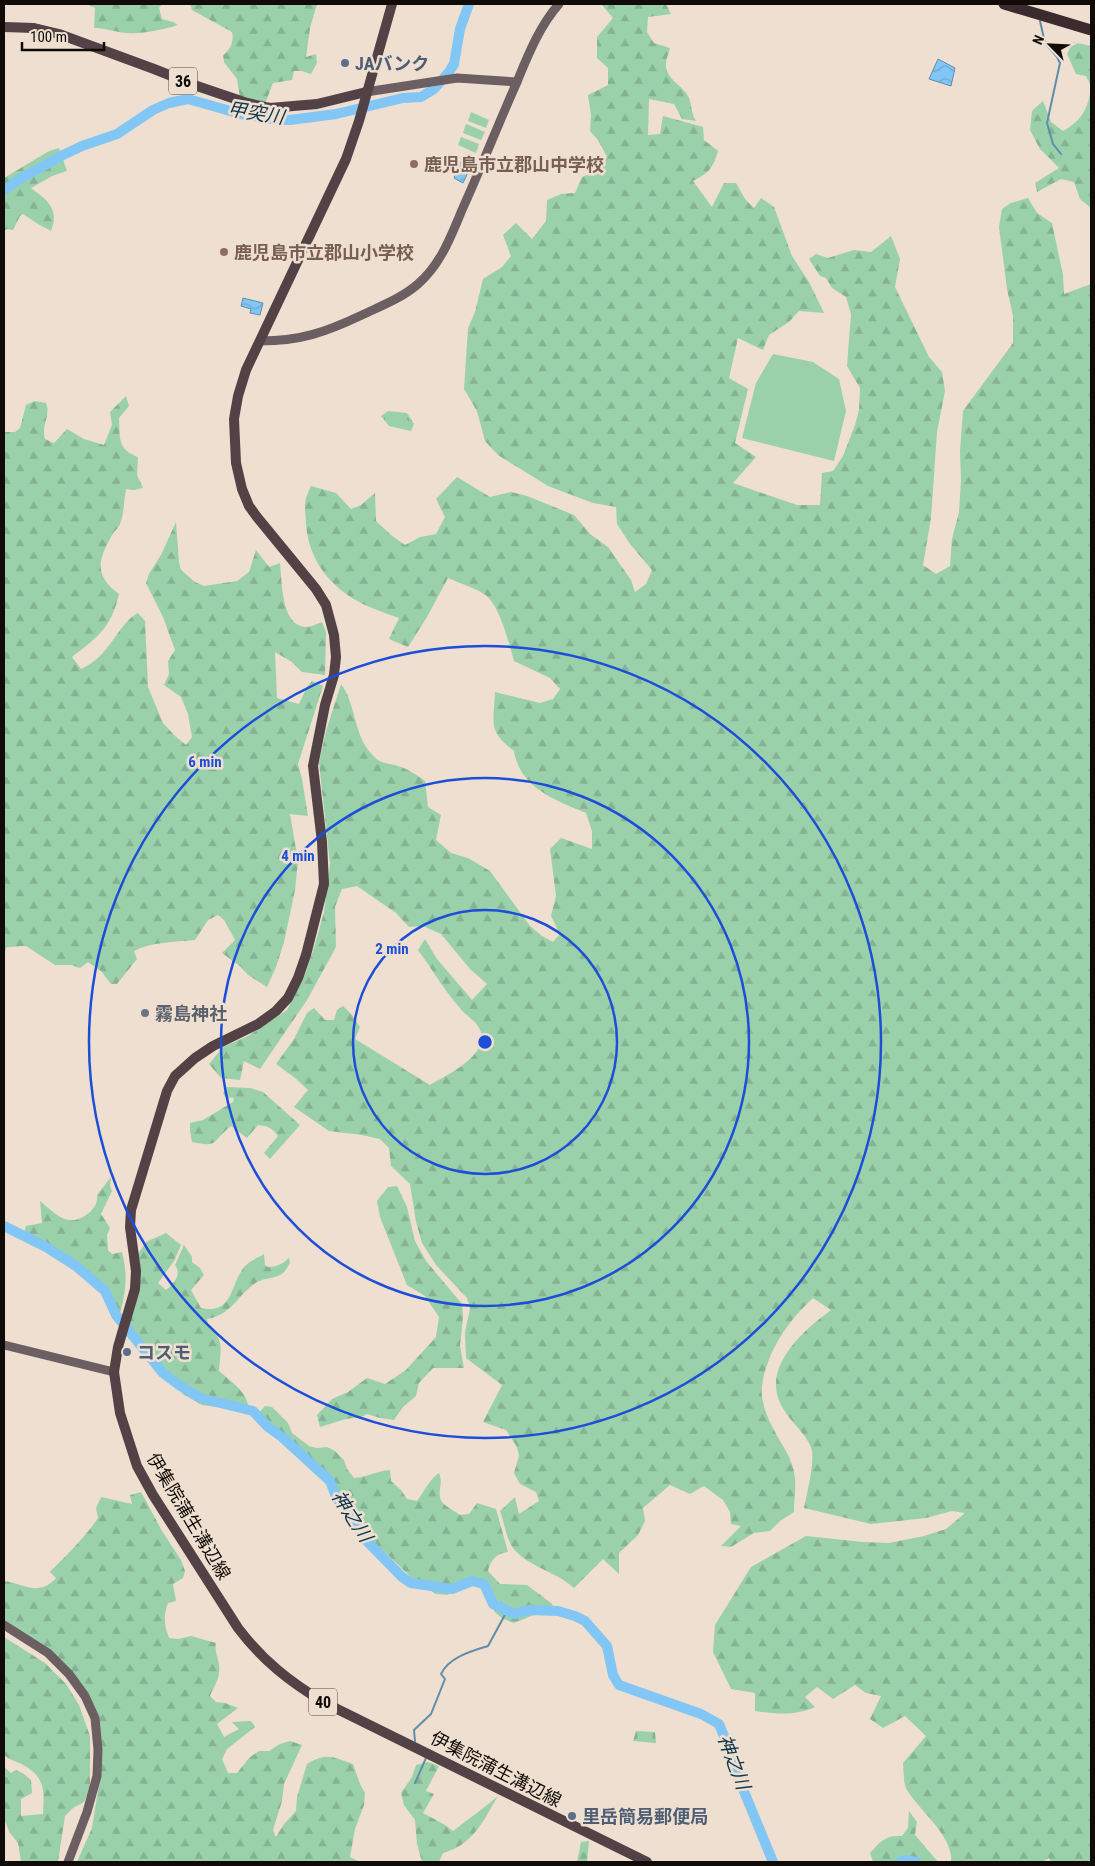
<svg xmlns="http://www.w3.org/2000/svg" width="1095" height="1866" viewBox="0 0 1095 1866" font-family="'Roboto Condensed','Noto Sans JP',sans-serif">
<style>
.grass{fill:url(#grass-tufts)}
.forest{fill:url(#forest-firs)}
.cemetery{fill:url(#cemetery-stones)}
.pitch{fill:#9ad1ab}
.water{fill:url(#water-waves);stroke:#5f8ead}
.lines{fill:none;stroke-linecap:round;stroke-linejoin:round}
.stream{stroke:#5f8ead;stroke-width:2}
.river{stroke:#81c6f4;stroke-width:10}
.secondary{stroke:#6c5f62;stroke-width:9}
.primary{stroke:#524246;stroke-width:10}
.highway{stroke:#3b2a2e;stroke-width:11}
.ring{fill:none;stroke:#1d4ed8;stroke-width:2.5}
.service-dot{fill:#5c6f8a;stroke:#eedfd0;stroke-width:2}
.education-dot{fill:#8d6e63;stroke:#eedfd0;stroke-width:2}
.worship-dot{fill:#6b7280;stroke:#eedfd0;stroke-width:2}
.labels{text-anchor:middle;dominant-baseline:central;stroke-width:5;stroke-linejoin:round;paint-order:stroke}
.shield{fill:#eedfd0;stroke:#534b43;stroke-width:1}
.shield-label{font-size:16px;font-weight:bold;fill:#100b06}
.service-label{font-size:18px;font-weight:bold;fill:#4e5e75;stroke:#eedfd0;text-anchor:start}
.education-label{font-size:18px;font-weight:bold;fill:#785e54;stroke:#eedfd0;text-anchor:start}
.worship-label{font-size:18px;font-weight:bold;fill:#5b616d;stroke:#eedfd0;text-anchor:start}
.street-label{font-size:18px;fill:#100b06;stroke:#eedfd0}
.water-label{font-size:19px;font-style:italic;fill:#0f374e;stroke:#eedfd0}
.centre{fill:#1d4ed8;stroke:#eedfd0;stroke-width:2.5}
.ring-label{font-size:15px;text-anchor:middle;font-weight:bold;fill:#1d4ed8;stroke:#eedfd0;stroke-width:5;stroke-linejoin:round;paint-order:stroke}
</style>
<defs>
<pattern id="grass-tufts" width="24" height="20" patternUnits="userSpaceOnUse" patternTransform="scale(1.25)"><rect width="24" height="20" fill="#9ad1ab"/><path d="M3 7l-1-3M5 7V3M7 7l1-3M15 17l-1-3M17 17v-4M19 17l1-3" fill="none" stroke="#84b292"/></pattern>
<pattern id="forest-firs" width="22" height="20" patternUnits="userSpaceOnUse" patternTransform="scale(1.25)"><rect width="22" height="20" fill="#9ad1ab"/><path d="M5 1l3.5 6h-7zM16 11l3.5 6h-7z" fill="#84b292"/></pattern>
<pattern id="cemetery-stones" width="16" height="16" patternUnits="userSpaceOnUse" patternTransform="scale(1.25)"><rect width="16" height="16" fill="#9ad1ab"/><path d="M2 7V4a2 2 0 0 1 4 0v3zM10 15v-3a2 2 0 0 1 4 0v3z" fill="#84b292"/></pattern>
<pattern id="water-waves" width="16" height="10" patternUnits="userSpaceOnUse" patternTransform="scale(1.25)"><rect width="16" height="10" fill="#81c6f4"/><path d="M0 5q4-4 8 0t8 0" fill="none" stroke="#6ea9d0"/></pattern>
</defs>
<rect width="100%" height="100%" fill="#eedfd0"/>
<polygon class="grass" points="388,411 407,413 414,424 411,431 389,426 381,416"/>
<g class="forest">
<path d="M87,4h75l-3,4 3,11 11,3 5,3c-17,5 -34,9 -52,8 -11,-1 -21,-5 -32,-5l1,-20z"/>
<path d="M190,4h127l-7,24 -4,29 10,-3 1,9 -6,11 -9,-3h-8l-2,9 -19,3 -8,21 -25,-6 -3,-19 -13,-17 -1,-7c8,-5 11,-15 9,-23l-40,-22z"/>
<path d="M601,4h65l5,10 -23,3 -1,15 7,11 16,5c-1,5 -5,13 -4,19 2,14 18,19 23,31 3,8 2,15 7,23l-14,-2 -8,-15 -25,-5 -1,36 12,-1 3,-18 40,11 1,13 14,11c-5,17 -9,22 -25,30l19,26 12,-24h12l9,16 9,9 7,-10 13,9 18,49 17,26 15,31 -25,-2 -10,11 -20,13 -6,15 -25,-12 -9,40 19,11 -13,54 21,14 -23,26 64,22h23l2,-32 11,-2 10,-15 12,-31 4,-15 1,-22 -13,-22 4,-52 -5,-17 -14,-9 -6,-10 -6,-2 -11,-17 7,-5 12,4 26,-8 17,2 20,-16 9,23 -5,28 34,70 13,15 3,19 -8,41 -6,86 -8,47 13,9 14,-8 2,-27 7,-27 2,-32 -1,-29 3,-40 50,-68v-27l-6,-27 -8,-62 3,-18 9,-6 17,-5 9,15 15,10 11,52 1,19 27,-10v1578h-40l-2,-4 -7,4h-91c3,-25 -32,-52 -44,-72 -4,-6 -3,-19 -4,-27l23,-27 -21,-20 -22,12 -13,-9 11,-23 -15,-3 -11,-8 -22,14 -16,-12 -12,10 10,10c-19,9 -40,7 -60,4v-18l-24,-4 -18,-37 2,-27 36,-58 55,-31 57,6 26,1 35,-7 22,-7 19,-16 -13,-2 -26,7 -55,6 -67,-16c3,-15 10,-42 8,-57 -2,-13 -19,-27 -26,-38 -30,-41 14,-80 45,-103l-18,-12c-25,23 -46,53 -51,88 -2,13 5,32 12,44 8,16 19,28 21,48 1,11 -1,23 -1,34l-14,9 -10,10 -16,2 -23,14 -10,-1 20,-20 -10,-2 -1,-12 -7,-12 -19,-14 -14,8 -20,-9 -27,23 2,13 -7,14 -19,18v21l-16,-15 -29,29c-18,-17 -50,-22 -63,-43 -5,-9 -7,-23 -11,-34l15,-14 4,17 20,-13 -3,-9 -16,-8 -6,-11 5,-17 -2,-9 -11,-17 -23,-8 19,-37 -36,-27 -1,-26 5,-23 -3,-11 -31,-33 -14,-22 -6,-21 -6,-38 -19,-18 -2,-18 -9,-9 -18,-4 -33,-4 -35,-24 14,-17 -13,-12 -19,-14 18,-25 13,-26 7,-5 11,12h9l3,-10 6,-4 9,9 8,12 -5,12 75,46c17,-10 65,-32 48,-59 -5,-7 -14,-12 -19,-19 -15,-17 -27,-38 -41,-57l7,-11 12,20 35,41 15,-16 -17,-15 -29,-35 -18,-8 -14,1 -13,-14 -39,-27 -15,3 -7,18 1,40 -29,53 -47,69 -16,-8 -4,19 -19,-2 -12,-14 14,-17 25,-11 39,-26 19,-38 8,-24 10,-36 6,-48 -11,-101 7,-32 15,-47c14,18 13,49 28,67 11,14 15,11 29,15 10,3 19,9 27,15l3,26 13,8 -5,25 15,13 17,5 22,13 40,55 12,10 11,6 7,-8 -9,-18 5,-20 -6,-47 11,-11 31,11v-18l-6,-18c-31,-13 -66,-25 -72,-62 -27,-20 -20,-28 -19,-59l45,11 13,-4 7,-10 -10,-11 -36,-17c-5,-18 -15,-58 -30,-67 -11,-7 -25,-11 -36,-16l-21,39 -19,30 -19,-8 10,-21c-16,-6 -36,-12 -50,-22 -26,-18 -41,-42 -43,-73 -1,-17 -3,-21 5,-37l25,7 15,16 10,-4 14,-12 1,28 15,14 14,10 15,-8 16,-3 9,-17 -9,-18 21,-22 33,20 21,-5 16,4 47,19 16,19 18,13 23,33 4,12 11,-8 6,-14 -22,-26 -13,-20 -1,-17 -23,-4 -45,-17 -50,-31 -13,-14 -8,-30 -13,-22 4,-61 7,-16 8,-33 19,-12 9,-11 -8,-21 13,-12 16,16 14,-18 1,-21 14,-6 14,-1 7,-16 15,-6 10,-14 -9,-17 -8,-9 1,-16 -3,-20 20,-10v-17l-11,-10v-21l16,-19z"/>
<polygon points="1073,42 1091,46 1091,86 1086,76 1076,74 1067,54"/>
<path d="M1091,90v118l-11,-9 -6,-17 -13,-3 -24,13 -2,-9 24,-15 -19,-19 -10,-19 2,-19 11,-10 8,21 12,9c19,-11 24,-21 28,-41z"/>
<path d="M59,148l8,23 -15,5 -21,12c16,12 29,21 20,43l-13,-7 -15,-10 -3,2 -7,14 -6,-1 -3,2v-53l45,-27z"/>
<path d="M126,396l3,10 -10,12c1,20 -2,31 19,39l-1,18 6,13 -9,2 -8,-1c-2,11 -2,25 -6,35 -2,5 -7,8 -9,13 -14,25 -16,39 8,57 -8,34 -21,43 -47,63l9,12c29,-12 36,-45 57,-56l7,8 3,66 15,36 12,13 11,9 6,-8 -4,-23 -7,-17 -17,-12 5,-11 -1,-13 7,-11 -12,-33 -17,-34 3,-9 12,-19 15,-33 3,40 2,8 14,12 9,4 33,-5 12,-9 7,-22 13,17 11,-4c2,19 1,64 27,64 5,0 11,-4 15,-5l4,10 -1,43 -23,-3 -10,-10 -17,-10 2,46 22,6 8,-17 5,-6 11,5 -25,78 4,15 6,37 -18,-2 8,47 -3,29 -11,52 -8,25 -9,20 -19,-12 -7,-8 -19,-14 13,-13 -11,-20 -6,-5 -10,5 -13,20c-20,2 -44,2 -61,11l3,8 -20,25h-6l-10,-13 -13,-9 -8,6 -9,-3h-16l-29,-19 -19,1 -3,6v-521h11l5,-4 6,-23 9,-4 11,2c5,13 -5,21 -1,36l9,4 13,-14 17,10 20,6 8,-20 -2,-13z"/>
<path d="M227,1087l23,1 13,4 37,33 -30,34 -6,-6 14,-17c-6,-8 -10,-10 -20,-11l-11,13 -16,-12c-19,15 -12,22 -39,16l-2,-11v-8l13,-3 30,-18 1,-4 -9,-1 -2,-4z"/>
<path d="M111,1177l-1,9 2,5 -11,23 9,14 -3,7 1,15 4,4 10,-2c6,24 4,38 -2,62l-5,-5 -9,-20 -26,-26 -39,-23 -17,-7 2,-7 16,-3 -2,-22c17,14 29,29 50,11 5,-5 8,-10 7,-17z"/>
<polygon points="397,1186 407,1207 415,1241 426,1261 462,1304 463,1317 460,1346 464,1368 433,1368 419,1383 416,1396 403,1407 394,1420 380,1418 367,1414 361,1417 346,1419 320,1427 317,1415 332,1399 348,1392 367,1378 385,1384 406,1370 436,1337 439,1317 425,1296 407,1285 380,1217 377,1201 388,1187"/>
<path d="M166,1233l15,12 -7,16 -16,22 8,7c8,-7 16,-15 9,-25l9,-20 8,12v5l8,6 4,7 -13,15 10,18c31,6 28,-18 41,-38 5,-8 14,-11 22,-16l1,11 3,2c8,0 15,-3 21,-9l1,5c-2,3 -4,7 -7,10 -6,5 -18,5 -26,9 -21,14 -24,32 -50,37 1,9 5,10 10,17 7,9 2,24 2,35 10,9 34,25 28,40l-45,-6 -19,-11 -55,-70 10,-70 8,-12z"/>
<path d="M265,1406l7,1 16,16 4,10 17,13 8,2 10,-1 8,4 9,9 3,9 7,9c13,-1 23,-7 36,-8l1,11 10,9 6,9 10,2c8,-10 11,-20 22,-28 5,11 -3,20 3,29 4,5 13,9 18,13l9,-1 8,-11 19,6 12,43c-11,1 -18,8 -20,19l12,13 27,1 24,18 6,9 -21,2 -22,9c-9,-3 -20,-8 -22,-17 -2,-9 -1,-12 -7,-19l-19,-2 -19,10 -11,-1 -25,-17 -37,-35 -9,-11 -12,-22 -70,-73 -27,-20z"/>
<path d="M141,1492l21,39 19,29 4,11 -2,7 -10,6 3,17 -8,2c-5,13 -4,22 1,35l9,1 13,-3 25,7c-2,11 5,19 3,29 0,8 -6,16 -9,24l6,6 9,1 13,5 -21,16 7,13 15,-8 -7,-7 19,-1 4,6 -28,22 -5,10 6,14h9l12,-15 10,-7h10l11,-7 10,-3 12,4 -18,39 -2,17 -9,29 3,7 8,-13 12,-13 1,-14 10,-33c19,-12 26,-7 46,0l7,20 5,9 -1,12 -9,24 -5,28 10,5h-283l15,-34 9,-57 -1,-31 -31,-69 -65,-48v-42c20,3 35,16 52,-3l-6,-6c17,-18 34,-33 48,-54l-2,-10 5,-11 31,7 -2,-9z"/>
<path d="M4,1637l41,26 21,21 13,21 11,31v53l-6,13 -11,6 -8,8 -7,46h-37l-3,-19 -8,-10 -6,-14v-52l7,6 5,-3 8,4 7,6 1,13 -11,6v17l22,-2c1,-21 3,-36 -18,-48 -8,-5 -14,-5 -21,-11z"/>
<path d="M428,1762l11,4 -13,25 8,3 -11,19 22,12 8,6c15,-12 30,-22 45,-35 -15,25 -25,49 -55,57l-4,9h-17l-5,-18 -2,-24 -11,-15 -3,-12 11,-16 4,-12z"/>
<path d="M909,1811l8,11 -2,13 23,27h-65l-3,-9c11,-12 15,-18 32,-17l6,-8z"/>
<polygon points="589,1841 587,1862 577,1862 581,1842"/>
</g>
<polygon class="cemetery" points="636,1731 655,1732 656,1743 633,1741"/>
<g class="pitch">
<polygon points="471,112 489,120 486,128 468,121"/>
<polygon points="466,124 485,132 481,140 463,133"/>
<polygon points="461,137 479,144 476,153 458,145"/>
<polygon points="773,354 813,362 839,379 846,411 834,461 742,438 756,383"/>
</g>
<g class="water">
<polygon points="938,59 955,68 951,86 929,79"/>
<polygon points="462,160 472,164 463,183 454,178"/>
<polygon points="243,298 263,303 260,315 250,313 251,309 241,306"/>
</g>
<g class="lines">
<g class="stream">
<polyline points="1040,21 1045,43 1057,57 1060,63 1047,123 1053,144 1061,154"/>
<path d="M415,1741l-1,-11 17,-16 14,-35 -4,-5c8,-17 31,-23 47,-28l19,-35"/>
<polyline points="415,1783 426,1758"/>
</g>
<g class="river">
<polyline points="4,190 20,179 63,155 82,146 117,134 153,110 169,103 188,99 241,114 271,119 290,120 336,114 403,98 421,97 434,89 449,72 454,64 460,29 469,4"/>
<polyline points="4,1226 46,1247 76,1266 105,1291 116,1315 163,1373 179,1385 200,1398 253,1411 268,1427 282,1437 330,1481 337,1499 352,1512 361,1535 402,1577 411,1583 452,1589 472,1581 484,1584 493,1604 514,1614 529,1610 558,1611 575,1616 585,1621 607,1646 613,1675 619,1685 701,1714 719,1724 732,1756 741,1784 773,1862"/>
<polyline points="900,1862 906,1860 916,1862"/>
</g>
<g class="secondary">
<polyline points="366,92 457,78 517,82"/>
<path d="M260,341c41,0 66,-9 102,-26 19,-9 40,-17 56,-31 23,-20 33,-48 44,-74 18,-40 34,-80 51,-119 13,-30 24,-62 46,-87"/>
<polyline points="4,1345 114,1372"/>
<polyline points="4,1625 48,1653 69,1674 85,1696 95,1718 98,1750 97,1776 87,1812 68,1862"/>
</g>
<g class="primary">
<path d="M392,4l-33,117 -13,38 -100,211 -8,26 -4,23 2,44 6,26 7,17 8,11 59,72 10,16 8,30 2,22 -2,18 -9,30 -12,61 9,76 2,42 -18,71 -8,23 -10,20 -12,13 -18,13 -45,22 -18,12 -20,18 -8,15 -36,119 -1,17 6,44 -1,18 -17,58 -4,25 6,41 17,53 16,29 85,133c25,33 52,54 87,75l322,159"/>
<polyline points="4,27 34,28 59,34 154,69 197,86 247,103 270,108 317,104 366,92"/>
</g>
<polyline class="highway" points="1004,4 1091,30"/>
</g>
<g class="ring">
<circle cx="485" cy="1042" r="132"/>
<circle cx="485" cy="1042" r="264"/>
<circle cx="485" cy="1042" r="396"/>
</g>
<g class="service-dot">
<circle cx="345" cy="63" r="5"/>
<circle cx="127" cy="1352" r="5"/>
<circle cx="572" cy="1816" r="5"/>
</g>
<g class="education-dot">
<circle cx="414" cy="164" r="5"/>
<circle cx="224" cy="252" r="5"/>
</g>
<circle class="worship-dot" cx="145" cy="1013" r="5"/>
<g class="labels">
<g class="shield">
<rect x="169" y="67.5" width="28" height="27" rx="4"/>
<rect x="309" y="1688.5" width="28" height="27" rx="4"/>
</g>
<g class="shield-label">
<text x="183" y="81">36</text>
<text x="323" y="1702">40</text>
</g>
<g class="service-label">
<text x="355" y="63">JAバンク</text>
<text x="137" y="1352">コスモ</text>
<text x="582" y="1816">里岳簡易郵便局</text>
</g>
<g class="education-label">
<text x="424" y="164">鹿児島市立郡山中学校</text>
<text x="234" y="252">鹿児島市立郡山小学校</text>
</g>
<g class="worship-label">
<text x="155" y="1013">霧島神社</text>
</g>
<g class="street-label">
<text transform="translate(189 1516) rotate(59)">伊集院蒲生溝辺線</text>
<text transform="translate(496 1769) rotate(27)">伊集院蒲生溝辺線</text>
</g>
<g class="water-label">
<text transform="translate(256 113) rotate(9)">甲突川</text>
<text transform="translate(352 1516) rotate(57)">神之川</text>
<text transform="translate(734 1762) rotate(69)">神之川</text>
</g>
</g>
<circle cx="485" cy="1042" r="8" class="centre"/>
<g class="ring-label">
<text x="205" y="767">6 min</text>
<text x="298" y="861">4 min</text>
<text x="392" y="954">2 min</text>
</g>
<rect width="1095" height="1866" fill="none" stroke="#100b06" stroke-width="10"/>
<g transform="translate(1050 45) rotate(294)" stroke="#eedfd0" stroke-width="4" paint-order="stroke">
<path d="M0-4L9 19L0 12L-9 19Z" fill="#100b06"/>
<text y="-8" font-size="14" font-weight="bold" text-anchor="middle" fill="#100b06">N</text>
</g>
<path d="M22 42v8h82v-8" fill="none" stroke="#100b06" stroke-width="2.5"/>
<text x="30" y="42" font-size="15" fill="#100b06" stroke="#eedfd0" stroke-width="4" paint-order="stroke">100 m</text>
</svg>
